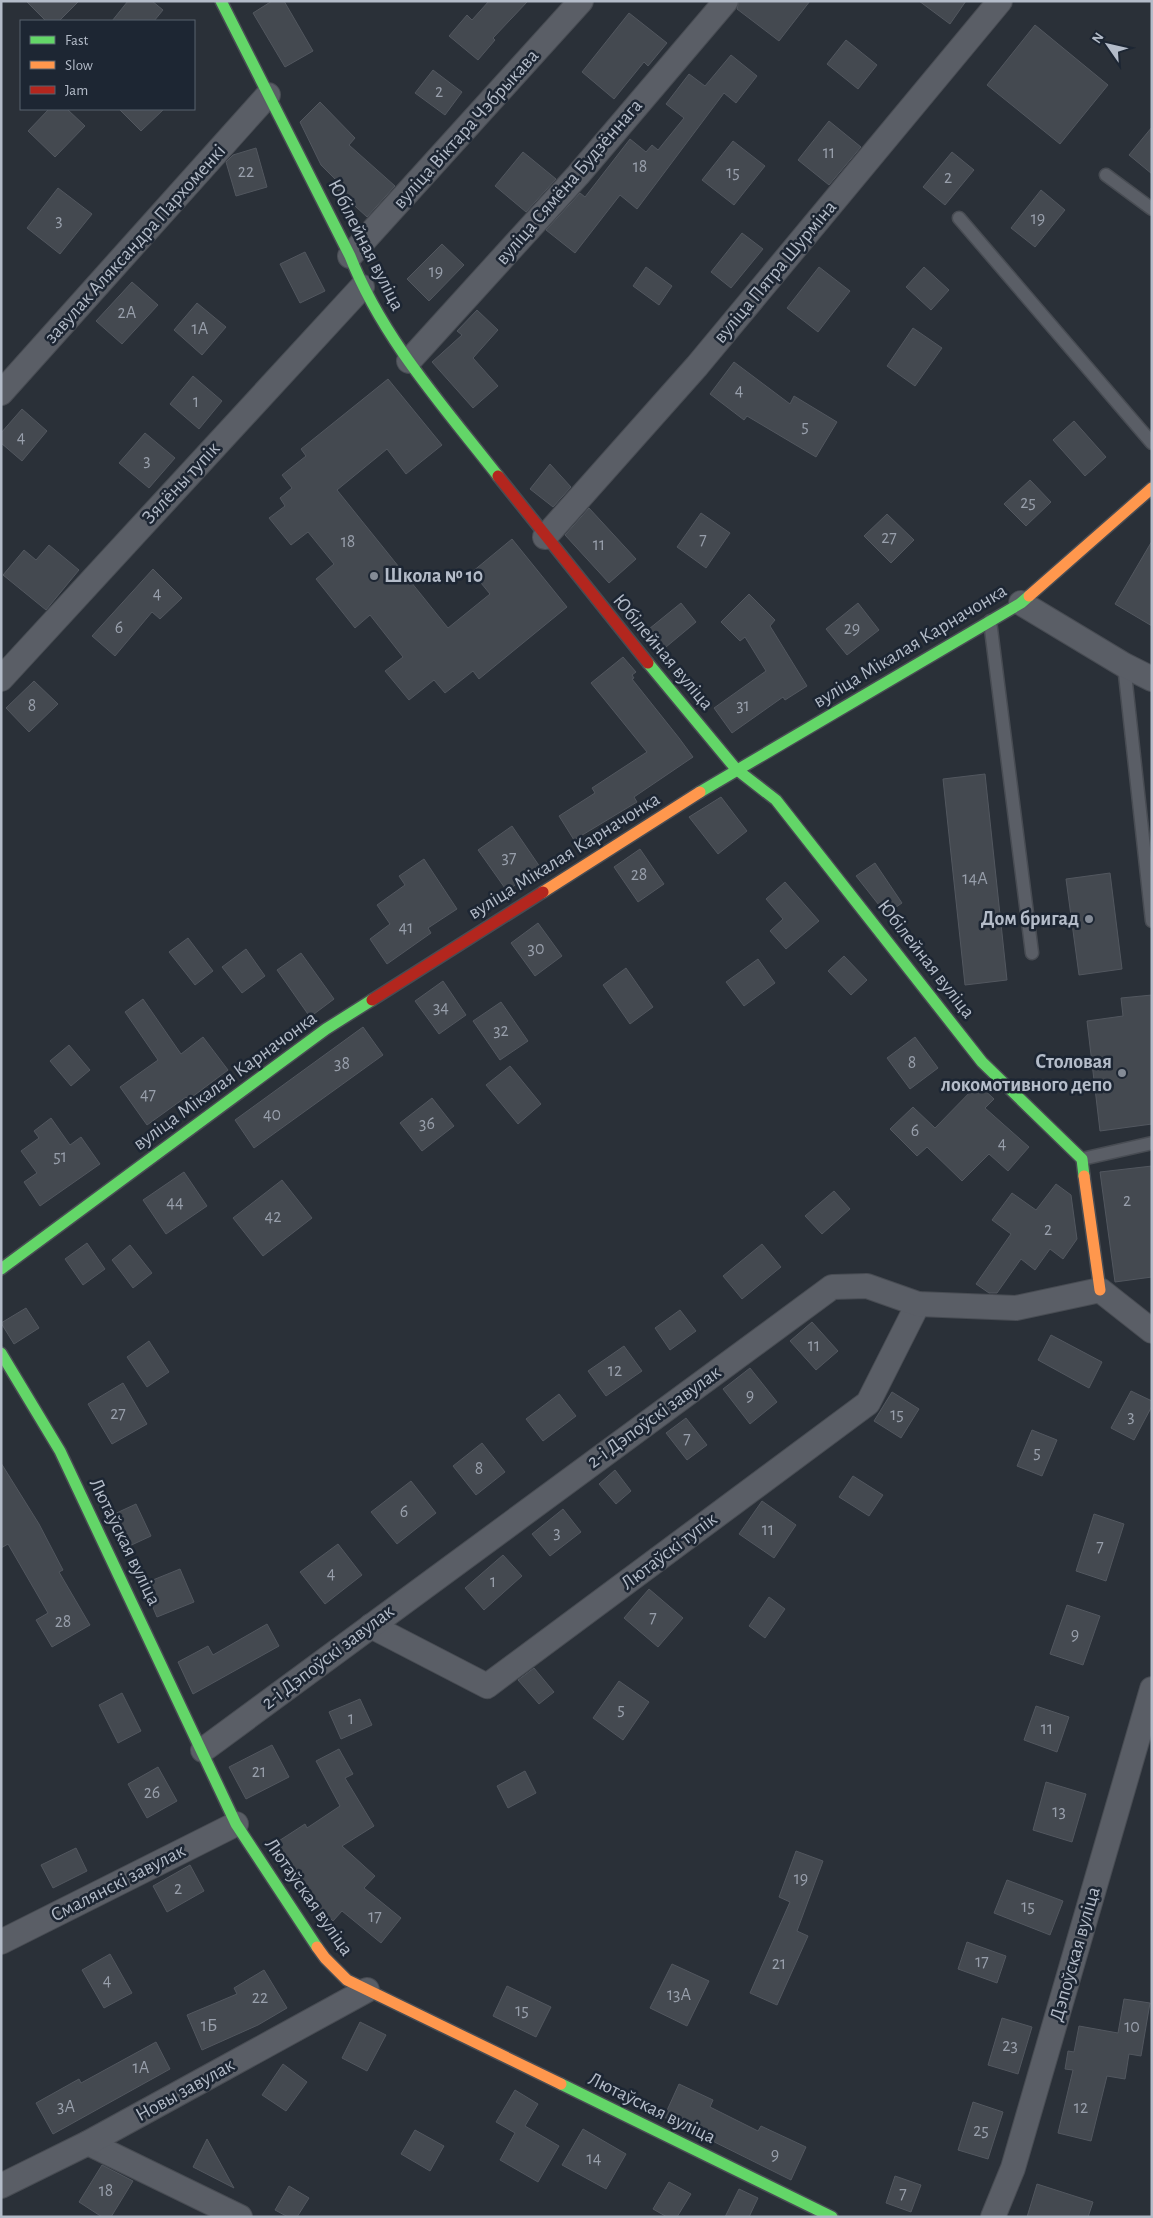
<svg xmlns="http://www.w3.org/2000/svg" width="1153" height="2218" viewBox="0 0 1153 2218" font-family="'Alegreya Sans',sans-serif">
<style>
.building{fill:#444950;stroke:#52575f}
.lines{fill:none;stroke-linecap:round;stroke-linejoin:round}
.lane-casing{stroke:#484c53;stroke-width:15}
.street-casing{stroke:#484c53;stroke-width:26}
.fast-casing{stroke:#484c53;stroke-width:14}
.slow-casing{stroke:#484c53;stroke-width:14}
.jam-casing{stroke:#484c53;stroke-width:14}
.lane{stroke:#5a5e66;stroke-width:12}
.street{stroke:#5a5e66;stroke-width:24}
.fast{stroke:#63d668;stroke-width:11}
.slow{stroke:#ff974d;stroke-width:11}
.jam{stroke:#b3261e;stroke-width:11}
.poi-dot{fill:#848b96;stroke:#1d2633;stroke-width:2}
.labels{text-anchor:middle;dominant-baseline:central;stroke-width:5;stroke-linejoin:round;paint-order:stroke}
.number-label{font-size:18px;fill:#989fab}
.street-label{font-size:20px;fill:#b4bcc9;stroke:#1d2633}
.poi-label{font-size:20px;font-weight:bold;fill:#b4bcc9;stroke:#1d2633;text-anchor:end}
</style>
<rect width="100%" height="100%" fill="#2a3038"/>
<g class="building">
<polygon points="26,1 79,1 59,21 46,21"/>
<polygon points="128,1 152,1 163,10 154,21 112,21"/>
<polygon points="272,1 284,1 313,51 285,67 253,13"/>
<polygon points="489,1 528,1 493,38 495,40 478,60 449,36 467,15 472,20"/>
<polygon points="739,1 810,1 779,41 737,9"/>
<polygon points="919,1 966,1 950,24"/>
<polygon points="629,13 667,43 648,66 644,62 614,99 582,72"/>
<polygon points="1035,25 1108,85 1060,144 987,85"/>
<polygon points="846,40 877,65 858,89 827,64"/>
<polygon points="731,55 757,76 736,103 724,93 637,209 620,195 575,253 546,230 580,193 585,197 630,139 646,152 652,145 658,150 684,118 666,104 689,74 705,86"/>
<polygon points="433,70 462,92 445,115 415,93"/>
<polygon points="320,102 355,138 349,145 395,186 367,217 332,185 336,180 321,165 300,122"/>
<polygon points="49,109 67,109 85,126 55,157 28,131"/>
<polygon points="119,109 164,109 141,131"/>
<polygon points="829,121 861,147 829,185 798,160"/>
<polygon points="1152,127 1152,174 1129,155"/>
<polygon points="733,141 765,166 734,205 702,180"/>
<polygon points="256,148 267,187 236,196 226,162 233,155"/>
<polygon points="523,152 556,179 526,212 495,186"/>
<polygon points="952,152 974,170 945,205 923,187"/>
<polygon points="58,188 92,214 60,254 27,228"/>
<polygon points="1041,190 1065,210 1035,247 1011,228"/>
<polygon points="742,233 763,249 731,288 711,272"/>
<polygon points="442,244 464,265 429,301 407,279"/>
<polygon points="305,252 325,291 300,303 280,264"/>
<polygon points="646,267 672,286 659,305 633,286"/>
<polygon points="819,267 850,291 818,332 787,308"/>
<polygon points="924,267 949,290 931,310 906,287"/>
<polygon points="132,282 158,305 122,344 96,321"/>
<polygon points="197,303 226,327 202,355 174,330"/>
<polygon points="477,310 498,330 473,358 498,386 473,408 432,362 462,335 457,331"/>
<polygon points="913,328 942,348 915,386 887,366"/>
<polygon points="734,362 790,404 794,396 837,422 816,457 747,416 744,420 710,394"/>
<polygon points="193,376 222,401 199,429 170,404"/>
<polygon points="388,379 442,445 406,474 387,449 337,490 448,628 490,594 472,572 512,539 567,607 479,679 473,671 445,693 434,680 409,700 385,671 403,657 370,615 355,628 316,579 334,564 308,532 291,545 269,518 285,506 280,498 292,488 282,475 306,456 301,449"/>
<polygon points="22,409 47,431 22,461 1,443 1,433"/>
<polygon points="1074,421 1106,457 1085,476 1053,440"/>
<polygon points="145,433 175,458 149,488 119,463"/>
<polygon points="550,464 571,487 553,507 530,489"/>
<polygon points="1030,480 1051,502 1026,526 1004,504"/>
<polygon points="589,508 636,559 609,583 565,535"/>
<polygon points="701,513 730,533 706,568 677,547"/>
<polygon points="887,514 914,540 891,563 864,536"/>
<polygon points="1152,541 1152,626 1115,604"/>
<polygon points="49,545 79,570 46,610 3,575 24,550 36,560"/>
<polygon points="153,569 182,598 160,619 152,612 115,656 92,636"/>
<polygon points="749,594 775,620 770,626 807,686 785,700 783,697 732,733 714,708 766,671 745,637 740,641 721,622"/>
<polygon points="681,603 696,622 660,652 644,633"/>
<polygon points="858,603 879,630 847,655 826,629"/>
<polygon points="623,657 636,672 632,675 634,678 632,679 679,738 693,757 634,797 637,802 574,840 559,816 595,793 592,788 647,752 591,683"/>
<polygon points="34,681 58,704 29,732 6,708"/>
<polygon points="985,774 1007,980 965,985 943,779"/>
<polygon points="721,797 747,831 718,854 689,817"/>
<polygon points="512,826 540,867 507,891 478,850"/>
<polygon points="640,849 664,884 638,902 614,867"/>
<polygon points="424,859 457,909 428,928 431,933 387,964 370,939 390,924 377,905 405,885 399,876"/>
<polygon points="875,863 902,903 886,914 856,876"/>
<polygon points="1110,873 1122,969 1079,975 1066,879"/>
<polygon points="785,882 819,921 786,949 770,931 783,919 766,899"/>
<polygon points="538,923 562,956 535,976 511,943"/>
<polygon points="188,938 213,971 195,985 169,952"/>
<polygon points="246,949 265,976 242,993 222,967"/>
<polygon points="301,953 334,999 310,1017 277,970"/>
<polygon points="844,956 867,980 851,995 828,971"/>
<polygon points="758,959 775,983 744,1006 726,982"/>
<polygon points="626,968 653,1007 630,1024 603,985"/>
<polygon points="443,981 466,1015 439,1034 415,1001"/>
<polygon points="1152,995 1152,1124 1100,1131 1087,1021 1123,1016 1121,998"/>
<polygon points="143,999 181,1054 203,1037 228,1070 188,1100 186,1097 147,1125 120,1087 158,1060 125,1012"/>
<polygon points="501,1002 528,1041 500,1060 473,1021"/>
<polygon points="363,1027 383,1055 254,1148 235,1120"/>
<polygon points="915,1037 938,1068 910,1089 887,1058"/>
<polygon points="69,1045 90,1070 71,1086 50,1061"/>
<polygon points="510,1066 541,1104 518,1124 486,1085"/>
<polygon points="978,1084 994,1099 985,1108 1029,1147 1008,1171 989,1154 962,1181 927,1147 917,1156 890,1129 913,1107 935,1128"/>
<polygon points="432,1098 454,1126 422,1151 400,1123"/>
<polygon points="51,1118 70,1145 81,1137 100,1164 40,1206 24,1182 37,1173 21,1151 39,1138 34,1131"/>
<polygon points="1152,1166 1152,1277 1115,1282 1100,1172"/>
<polygon points="184,1172 207,1206 166,1234 143,1200"/>
<polygon points="282,1180 312,1218 263,1256 233,1218"/>
<polygon points="1056,1184 1071,1195 1077,1239 1063,1259 1050,1249 1035,1270 1021,1259 997,1293 989,1293 976,1284 1011,1234 992,1220 1012,1193 1036,1210"/>
<polygon points="834,1191 850,1209 822,1234 805,1216"/>
<polygon points="87,1243 105,1269 83,1285 65,1259"/>
<polygon points="762,1244 781,1267 742,1299 723,1276"/>
<polygon points="130,1245 152,1273 133,1288 112,1260"/>
<polygon points="26,1308 39,1328 14,1344 1,1323"/>
<polygon points="680,1310 696,1331 670,1350 655,1328"/>
<polygon points="812,1322 838,1351 816,1370 790,1341"/>
<polygon points="1051,1335 1102,1362 1089,1388 1038,1360"/>
<polygon points="149,1341 169,1372 147,1387 127,1357"/>
<polygon points="624,1346 642,1371 606,1396 588,1371"/>
<polygon points="750,1368 777,1402 750,1424 723,1389"/>
<polygon points="123,1383 147,1424 112,1444 88,1404"/>
<polygon points="1131,1391 1152,1401 1152,1406 1134,1440 1111,1428"/>
<polygon points="892,1392 919,1409 901,1438 874,1421"/>
<polygon points="559,1394 576,1416 543,1441 526,1419"/>
<polygon points="686,1418 707,1445 687,1460 666,1433"/>
<polygon points="1032,1430 1057,1440 1042,1476 1017,1466"/>
<polygon points="482,1443 505,1472 476,1495 453,1466"/>
<polygon points="1,1463 39,1524 63,1570 59,1572 90,1625 52,1647 36,1620 48,1613 8,1544 1,1548"/>
<polygon points="615,1470 631,1491 616,1504 599,1484"/>
<polygon points="853,1476 883,1495 869,1516 839,1497"/>
<polygon points="411,1481 436,1513 397,1544 371,1512"/>
<polygon points="762,1501 796,1525 774,1558 739,1534"/>
<polygon points="136,1504 151,1536 125,1548 110,1516"/>
<polygon points="563,1509 581,1532 550,1556 532,1534"/>
<polygon points="1094,1514 1124,1524 1106,1581 1076,1571"/>
<polygon points="338,1544 362,1575 325,1604 300,1572"/>
<polygon points="503,1555 522,1576 484,1610 465,1588"/>
<polygon points="180,1569 194,1602 157,1617 143,1584"/>
<polygon points="649,1589 683,1618 658,1647 624,1618"/>
<polygon points="769,1597 785,1609 765,1638 749,1626"/>
<polygon points="1067,1605 1100,1616 1083,1665 1050,1654"/>
<polygon points="267,1624 279,1646 193,1694 178,1662 208,1646 213,1655"/>
<polygon points="534,1668 554,1692 539,1704 518,1680"/>
<polygon points="619,1681 649,1702 623,1740 593,1718"/>
<polygon points="122,1693 141,1731 118,1743 99,1705"/>
<polygon points="360,1699 372,1725 341,1739 329,1712"/>
<polygon points="1036,1706 1069,1717 1057,1752 1024,1740"/>
<polygon points="272,1745 289,1777 246,1799 229,1767"/>
<polygon points="339,1749 353,1774 345,1778 374,1826 342,1846 375,1876 364,1888 401,1918 381,1943 342,1911 333,1921 297,1888 271,1846 305,1824 307,1828 340,1806 316,1761"/>
<polygon points="158,1767 177,1801 147,1818 128,1784"/>
<polygon points="525,1771 536,1793 508,1808 497,1786"/>
<polygon points="1046,1782 1086,1794 1072,1842 1033,1830"/>
<polygon points="76,1848 87,1871 53,1888 41,1865"/>
<polygon points="796,1851 823,1861 797,1931 808,1936 777,2005 750,1993 790,1902 779,1897"/>
<polygon points="190,1865 204,1891 167,1912 153,1886"/>
<polygon points="1007,1880 1063,1901 1050,1935 994,1913"/>
<polygon points="967,1942 1006,1956 997,1983 958,1969"/>
<polygon points="110,1954 132,1993 104,2008 82,1970"/>
<polygon points="672,1964 709,1981 687,2026 650,2008"/>
<polygon points="264,1970 287,2008 258,2025 202,2050 187,2015 237,1994 234,1988"/>
<polygon points="507,1986 551,2007 536,2037 493,2016"/>
<polygon points="1124,1999 1150,2003 1141,2056 1129,2054 1125,2079 1107,2076 1091,2141 1058,2133 1073,2070 1065,2069 1068,2051 1074,2052 1079,2026 1118,2033"/>
<polygon points="1002,2018 1032,2027 1018,2074 988,2065"/>
<polygon points="360,2022 386,2035 367,2071 342,2058"/>
<polygon points="156,2042 170,2069 53,2134 36,2103 79,2079 81,2083"/>
<polygon points="283,2064 307,2082 286,2111 262,2095"/>
<polygon points="679,2084 713,2100 710,2107 758,2131 761,2126 806,2147 791,2180 664,2117"/>
<polygon points="515,2090 538,2104 525,2126 559,2146 538,2182 500,2160 515,2133 496,2122"/>
<polygon points="973,2102 1003,2112 988,2159 958,2150"/>
<polygon points="583,2129 626,2154 606,2189 562,2165"/>
<polygon points="415,2130 444,2146 430,2171 401,2154"/>
<polygon points="207,2139 234,2188 193,2167"/>
<polygon points="102,2165 133,2181 111,2217 102,2217 79,2202"/>
<polygon points="895,2176 921,2185 911,2212 886,2203"/>
<polygon points="669,2182 691,2194 677,2217 667,2217 653,2209"/>
<polygon points="1037,2184 1093,2202 1088,2217 1027,2217"/>
<polygon points="289,2186 309,2198 297,2217 288,2217 275,2210"/>
<polygon points="739,2189 758,2198 749,2217 725,2217"/>
</g>
<g class="lines">
<defs>
<g id="lane">
<polyline points="1106,175 1152,209"/>
<polyline points="959,218 1152,443"/>
<polyline points="990,621 1032,953"/>
<polyline points="1124,665 1152,921"/>
<polyline points="1082,1159 1152,1143"/>
</g>
<g id="street">
<polyline points="350,256 581,1"/>
<polyline points="409,361 578,175 726,1"/>
<polyline points="1,393 268,95"/>
<polyline points="545,537 697,366 1000,1"/>
<polyline points="1021,603 1124,665 1152,679"/>
<polyline points="1,679 362,287"/>
<polyline points="371,1626 487,1686 868,1403 918,1304"/>
<polyline points="203,1750 832,1287 867,1286 918,1304 1016,1308 1100,1290 1152,1331"/>
<polyline points="1,1942 236,1824"/>
<polyline points="88,2143 240,2217"/>
<polyline points="1,2186 88,2143 367,1990"/>
<polyline points="993,2217 1013,2168 1152,1689"/>
</g>
<g id="fast">
<path d="M221,1l129,255c32,82 94,151 148,220"/>
<polyline points="648,663 736,769 776,800 982,1062 1082,1159 1084,1176"/>
<polyline points="700,792 1021,603 1029,596"/>
<polyline points="1,1269 326,1029 372,1000"/>
<polyline points="1,1353 60,1451 236,1824 317,1947"/>
<polyline points="561,2084 832,2217"/>
</g>
<g id="slow">
<polyline points="1029,596 1152,488"/>
<polyline points="543,892 700,792"/>
<polyline points="1084,1176 1100,1290"/>
<polyline points="317,1947 325,1958 347,1980 561,2084"/>
</g>
<g id="jam">
<polyline points="498,476 648,663"/>
<polyline points="372,1000 543,892"/>
</g>
</defs>
<use href="#lane" class="lane-casing"/>
<use href="#street" class="street-casing"/>
<use href="#fast" class="fast-casing"/>
<use href="#slow" class="slow-casing"/>
<use href="#jam" class="jam-casing"/>
<use href="#lane" class="lane"/>
<use href="#street" class="street"/>
<use href="#fast" class="fast"/>
<use href="#slow" class="slow"/>
<use href="#jam" class="jam"/>
</g>
<g class="poi-dot">
<circle cx="374" cy="576" r="5"/>
<circle cx="1089" cy="919" r="5"/>
<circle cx="1122" cy="1073" r="5"/>
</g>
<g class="labels">
<g class="number-label">
<text x="439" y="92">2</text>
<text x="829" y="153">11</text>
<text x="640" y="167">18</text>
<text x="246" y="172">22</text>
<text x="733" y="173">15</text>
<text x="948" y="178">2</text>
<text x="1038" y="219">19</text>
<text x="59" y="221">3</text>
<text x="436" y="272">19</text>
<text x="127" y="313">2А</text>
<text x="200" y="329">1А</text>
<text x="739" y="391">4</text>
<text x="196" y="402">1</text>
<text x="805" y="427">5</text>
<text x="21" y="438">4</text>
<text x="147" y="461">3</text>
<text x="1028" y="503">25</text>
<text x="889" y="538">27</text>
<text x="703" y="540">7</text>
<text x="348" y="542">18</text>
<text x="599" y="545">11</text>
<text x="157" y="594">4</text>
<text x="119" y="628">6</text>
<text x="852" y="629">29</text>
<text x="32" y="706">8</text>
<text x="743" y="706">31</text>
<text x="509" y="858">37</text>
<text x="639" y="875">28</text>
<text x="975" y="879">14А</text>
<text x="406" y="928">41</text>
<text x="536" y="949">30</text>
<text x="441" y="1008">34</text>
<text x="501" y="1031">32</text>
<text x="912" y="1063">8</text>
<text x="342" y="1064">38</text>
<text x="148" y="1095">47</text>
<text x="272" y="1115">40</text>
<text x="427" y="1124">36</text>
<text x="915" y="1131">6</text>
<text x="1002" y="1144">4</text>
<text x="60" y="1157">51</text>
<text x="1127" y="1201">2</text>
<text x="175" y="1203">44</text>
<text x="273" y="1217">42</text>
<text x="1048" y="1230">2</text>
<text x="814" y="1346">11</text>
<text x="615" y="1371">12</text>
<text x="750" y="1396">9</text>
<text x="118" y="1414">27</text>
<text x="897" y="1415">15</text>
<text x="1131" y="1417">3</text>
<text x="687" y="1439">7</text>
<text x="1037" y="1453">5</text>
<text x="479" y="1469">8</text>
<text x="404" y="1512">6</text>
<text x="768" y="1530">11</text>
<text x="557" y="1533">3</text>
<text x="1100" y="1547">7</text>
<text x="331" y="1574">4</text>
<text x="493" y="1582">1</text>
<text x="653" y="1618">7</text>
<text x="63" y="1622">28</text>
<text x="1075" y="1635">9</text>
<text x="621" y="1710">5</text>
<text x="351" y="1719">1</text>
<text x="1047" y="1729">11</text>
<text x="259" y="1772">21</text>
<text x="152" y="1793">26</text>
<text x="1059" y="1812">13</text>
<text x="801" y="1879">19</text>
<text x="178" y="1889">2</text>
<text x="1028" y="1907">15</text>
<text x="375" y="1917">17</text>
<text x="982" y="1962">17</text>
<text x="779" y="1964">21</text>
<text x="107" y="1981">4</text>
<text x="679" y="1995">13А</text>
<text x="260" y="1998">22</text>
<text x="522" y="2011">15</text>
<text x="209" y="2026">1Б</text>
<text x="1132" y="2027">10</text>
<text x="1010" y="2046">23</text>
<text x="141" y="2068">1А</text>
<text x="66" y="2107">3А</text>
<text x="1081" y="2108">12</text>
<text x="981" y="2131">25</text>
<text x="775" y="2155">9</text>
<text x="594" y="2159">14</text>
<text x="106" y="2191">18</text>
<text x="903" y="2194">7</text>
</g>
<g class="street-label">
<text transform="translate(466 129) rotate(-48)">вуліца Віктара Чэбрыкава</text>
<text transform="translate(569 182) rotate(-49)">вуліца Сямёна Будзённага</text>
<text transform="translate(135 244) rotate(-48)">завулак Аляксандра Пархоменкі</text>
<text transform="translate(366 245) rotate(63)">Юбілейная вуліца</text>
<text transform="translate(775 272) rotate(-50)">вуліца Пятра Шурміна</text>
<text transform="translate(181 483) rotate(-47)">Зялёны тупік</text>
<text transform="translate(910 646) rotate(-31)">вуліца Мікалая Карначонка</text>
<text transform="translate(663 652) rotate(50)">Юбілейная вуліца</text>
<text transform="translate(564 856) rotate(-32)">вуліца Мікалая Карначонка</text>
<text transform="translate(926 959) rotate(52)">Юбілейная вуліца</text>
<text transform="translate(225 1081) rotate(-36)">вуліца Мікалая Карначонка</text>
<text transform="translate(654 1417) rotate(-36)">2-і Дэпоўскі завулак</text>
<text transform="translate(125 1542) rotate(64)">Лютаўская вуліца</text>
<text transform="translate(669 1551) rotate(-37)">Лютаўскі тупік</text>
<text transform="translate(328 1657) rotate(-37)">2-і Дэпоўскі завулак</text>
<text transform="translate(118 1883) rotate(-27)">Смалянскі завулак</text>
<text transform="translate(309 1897) rotate(55)">Лютаўская вуліца</text>
<text transform="translate(1075 1954) rotate(-74)">Дэпоўская вуліца</text>
<text transform="translate(185 2090) rotate(-29)">Новы завулак</text>
<text transform="translate(652 2108) rotate(26)">Лютаўская вуліца</text>
</g>
<g class="poi-label">
<text x="384" y="576" text-anchor="start">Школа № 10</text>
<text x="1079" y="919">Дом бригад</text>
<text x="1112" y="1062">Столовая<tspan x="1112" dy="23">локомотивного депо</tspan></text>
</g>
</g>
<rect width="1153" height="2218" fill="none" stroke="#b4bcc9" stroke-width="5"/>
<rect x="20" y="20" width="175" height="90" fill="#1d2633" stroke="#59626f"/>
<rect x="30" y="36" width="25" height="8" fill="#63d668" stroke="#59626f"/>
<text x="65" y="45" font-size="15" fill="#b4bcc9">Fast</text>
<rect x="30" y="61" width="25" height="8" fill="#ff974d" stroke="#59626f"/>
<text x="65" y="70" font-size="15" fill="#b4bcc9">Slow</text>
<rect x="30" y="86" width="25" height="8" fill="#b3261e" stroke="#59626f"/>
<text x="65" y="95" font-size="15" fill="#b4bcc9">Jam</text>
<g transform="translate(1108 45) rotate(304)" stroke="#1d2633" stroke-width="4" paint-order="stroke">
<path d="M0-4L9 19L0 12L-9 19Z" fill="#b4bcc9"/>
<text y="-8" font-size="14" font-weight="bold" text-anchor="middle" fill="#b4bcc9">N</text>
</g>
</svg>
